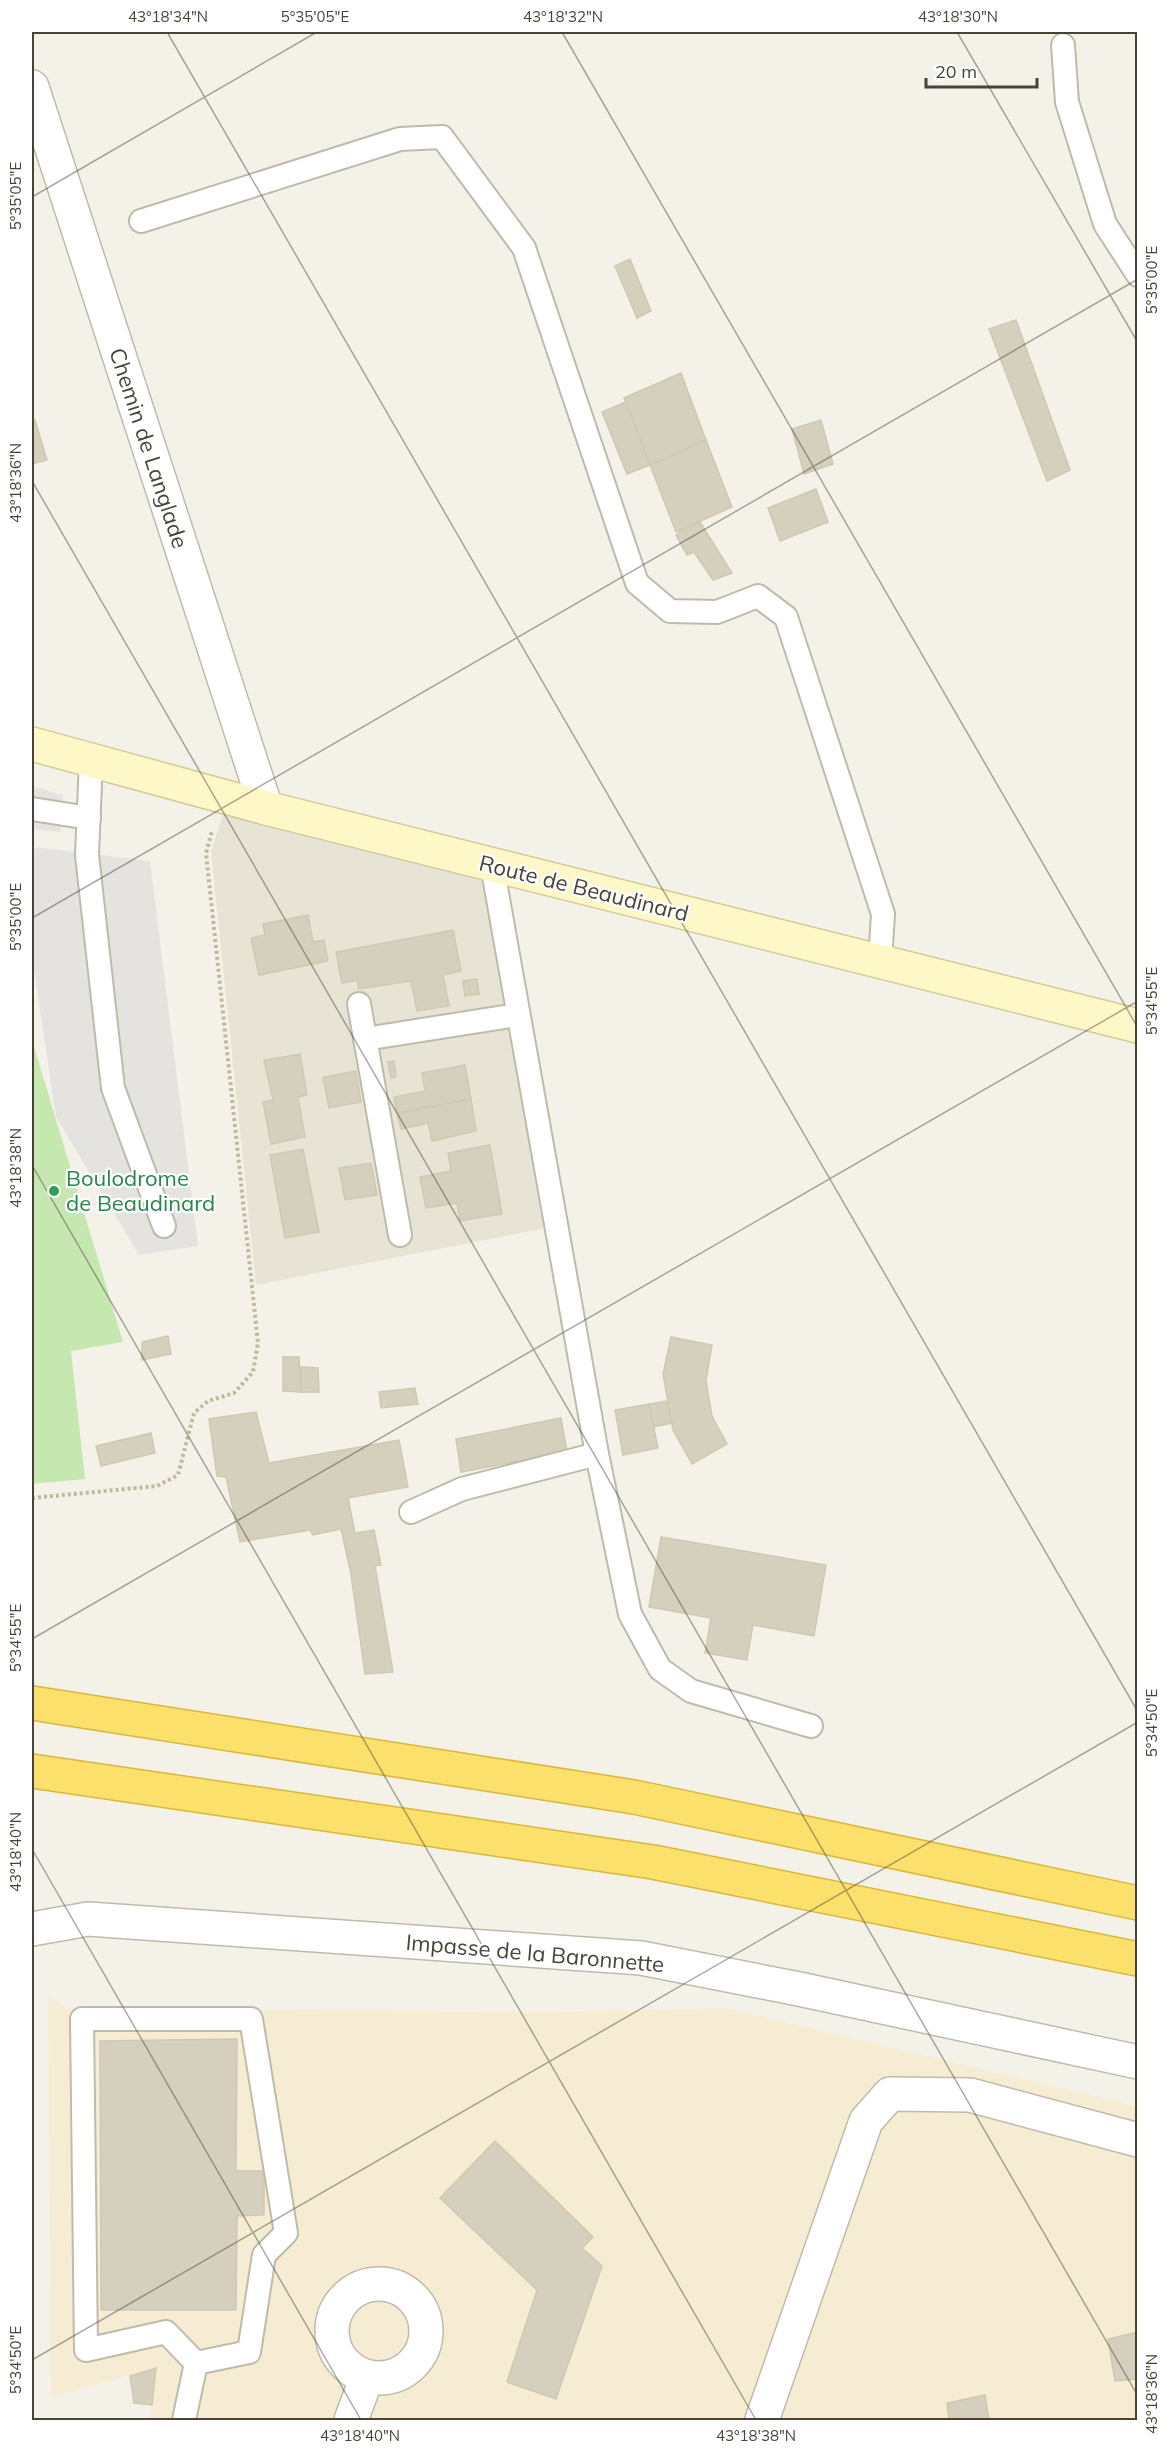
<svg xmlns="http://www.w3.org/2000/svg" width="1169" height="2452" viewBox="0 0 1169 2452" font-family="Mulish,sans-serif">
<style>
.residential{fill:#e7e4d6}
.commercial{fill:#f5ecd3}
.green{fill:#c7e7b1}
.parking{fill:#e5e3df}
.building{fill:#d5cfbd;stroke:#d0c8b1;stroke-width:1.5}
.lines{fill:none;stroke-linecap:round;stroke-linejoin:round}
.lane-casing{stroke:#bfbbaa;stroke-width:26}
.street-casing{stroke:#bfbbaa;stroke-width:36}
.secondary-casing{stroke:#d3cb99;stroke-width:36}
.highway-casing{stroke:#dbb73a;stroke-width:36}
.path{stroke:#c0b99c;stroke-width:4;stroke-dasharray:3 3;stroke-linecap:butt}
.lane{stroke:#fff;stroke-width:22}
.street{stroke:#fff;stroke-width:33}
.secondary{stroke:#fef8c8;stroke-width:33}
.highway{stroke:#fbe06b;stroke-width:33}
.ticks{fill:none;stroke:#474337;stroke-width:1.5;stroke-opacity:0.45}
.leisure-dot{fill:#2e9e5b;stroke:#fff;stroke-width:2}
.labels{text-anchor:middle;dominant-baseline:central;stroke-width:4.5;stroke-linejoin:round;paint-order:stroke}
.street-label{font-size:22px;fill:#474337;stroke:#fff}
.leisure-label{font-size:22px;fill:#27864d;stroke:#fff;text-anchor:start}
.neatline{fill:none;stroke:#474337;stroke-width:2}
.ticks-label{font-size:15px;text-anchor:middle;fill:#474337}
</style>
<rect width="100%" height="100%" fill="#f4f2e8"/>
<polygon class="residential" points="223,814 488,881 551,1227 256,1285 211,852"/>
<polygon class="commercial" points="48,1995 67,2008 527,2012 730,2009 1137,2106 1137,2420 150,2420 156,2368 51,2397"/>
<polygon class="green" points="32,1040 123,1342 71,1351 85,1479 32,1484"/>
<g class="parking">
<polygon points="32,786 63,795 61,832 32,829"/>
<polygon points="35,847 150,861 198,1246 139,1255 56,1117 32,956 32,854"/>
</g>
<g class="building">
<polygon points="630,259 651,311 637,318 615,266"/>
<polygon points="1016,320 1070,470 1047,481 989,329"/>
<polygon points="681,373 706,440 650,465 624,398"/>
<polygon points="626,402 650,465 627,474 602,412"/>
<polygon points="35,420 47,460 32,464 32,422"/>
<polygon points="821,420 833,464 804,474 792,429"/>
<polygon points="706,440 732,507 676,532 650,465"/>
<polygon points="816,489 828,522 780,541 768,508"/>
<polygon points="700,522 732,573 713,580 694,552 687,555 676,535 680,533 679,531"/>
<polygon points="308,915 313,942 324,940 328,961 259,975 251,938 265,935 263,924"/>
<polygon points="453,930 461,971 443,975 449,1006 417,1011 411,981 359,989 357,980 342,983 336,952"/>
<polygon points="477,979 479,994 465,996 463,981"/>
<polygon points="300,1054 307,1095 298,1097 305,1137 271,1144 263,1102 273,1100 264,1060"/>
<polygon points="394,1061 396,1077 391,1078 388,1062"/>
<polygon points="465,1065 471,1099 397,1113 394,1097 425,1091 422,1073"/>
<polygon points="356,1071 361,1102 329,1108 323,1077"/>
<polygon points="471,1099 476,1131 432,1141 428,1123 401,1129 397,1113"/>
<polygon points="490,1145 502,1214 460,1221 457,1203 426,1208 420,1177 451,1171 448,1153"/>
<polygon points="303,1149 319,1232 285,1238 270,1155"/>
<polygon points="371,1163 377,1195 345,1200 339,1168"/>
<polygon points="168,1336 171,1354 142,1360 142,1342"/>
<polygon points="671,1337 712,1345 706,1381 712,1416 727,1444 692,1464 673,1430 663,1374"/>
<polygon points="283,1357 299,1357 301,1392 283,1391"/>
<polygon points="301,1367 318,1368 319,1392 301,1392"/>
<polygon points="415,1388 418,1404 381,1408 379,1392"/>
<polygon points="667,1401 672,1423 653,1427 649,1404"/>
<polygon points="649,1404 658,1448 623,1455 615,1410"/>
<polygon points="256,1412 269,1463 399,1440 408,1487 348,1498 355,1533 374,1530 381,1565 375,1566 393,1672 365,1674 351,1574 341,1529 313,1535 310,1530 240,1542 226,1477 217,1476 209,1419"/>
<polygon points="561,1418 567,1452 461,1472 456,1439"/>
<polygon points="151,1433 155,1453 101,1466 96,1446"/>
<polygon points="661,1537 826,1565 814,1636 753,1625 747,1660 705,1653 711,1618 649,1607"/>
<polygon points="237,2039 236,2171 264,2171 264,2215 237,2216 236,2310 101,2310 100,2041"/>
<polygon points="495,2141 593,2237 582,2248 602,2266 556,2399 507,2382 537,2290 440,2198"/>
<polygon points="1138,2332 1138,2379 1115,2381 1108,2339"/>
<polygon points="156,2368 152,2405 134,2403 130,2376"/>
<polygon points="985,2395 989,2420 949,2420 947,2403"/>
</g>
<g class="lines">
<defs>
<g id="lane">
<polyline points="1063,45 1067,102 1105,224 1138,275"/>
<polyline points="141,221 400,139 442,137 524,248 637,583 670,611 717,612 758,596 786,617 883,914 880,962"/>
<polyline points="91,760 87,855 113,1088 164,1226"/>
<polyline points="32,809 89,818"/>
<polyline points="492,865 597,1454 630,1614 660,1669 691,1691 811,1726"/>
<polyline points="359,1004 400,1235"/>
<polyline points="365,1039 517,1015"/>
<polyline points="411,1512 462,1489 597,1454"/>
<polygon points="82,2019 251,2019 286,2233 264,2255 249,2352 196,2363 166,2332 86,2350"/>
<polyline points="184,2420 196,2363"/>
</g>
<g id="street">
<polyline points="32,87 266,808"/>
<polyline points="32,1929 88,1919 641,1958 799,1989 1138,2062"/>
<circle cx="379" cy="2331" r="47"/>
<polyline points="351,2420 367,2377"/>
<polyline points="762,2420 866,2121 890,2094 970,2095 1138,2140"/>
</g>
<polyline id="secondary" points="32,744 266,808 1138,1026"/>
<g id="highway">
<polyline points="32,1703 634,1797 1138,1903"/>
<polyline points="32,1771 653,1862 1138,1959"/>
</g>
</defs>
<use href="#lane" class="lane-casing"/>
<use href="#street" class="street-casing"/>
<use href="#secondary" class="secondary-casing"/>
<use href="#highway" class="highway-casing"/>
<polyline class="path" points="32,1498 157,1486 178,1475 194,1413 208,1401 234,1393 253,1372 258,1343 206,853 212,831"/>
<use href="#lane" class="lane"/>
<use href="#street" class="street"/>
<use href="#secondary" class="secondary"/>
<use href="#highway" class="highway"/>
</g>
<path class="ticks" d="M167,32l971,1680M562,32l576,996M957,32l181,311M32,197l285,-165M32,481l1106,1915M32,918l1106,-639M32,1165l724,1255M32,1639l1106,-638M32,1849l329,571M32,2360l1106,-638"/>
<circle class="leisure-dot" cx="54" cy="1191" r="6"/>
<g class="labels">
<g class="street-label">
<text transform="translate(149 448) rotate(72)">Chemin de Langlade</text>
<text transform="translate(584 888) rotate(14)">Route de Beaudinard</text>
<text transform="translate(535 1953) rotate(5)">Impasse de la Baronnette</text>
</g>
<g class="leisure-label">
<text x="66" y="1178">Boulodrome<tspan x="66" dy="25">de Beaudinard</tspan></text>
</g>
</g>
<rect width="1169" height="2452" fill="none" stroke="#ffffff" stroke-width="66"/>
<path d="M926 78v9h111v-9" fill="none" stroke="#474337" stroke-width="3"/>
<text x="935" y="78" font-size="18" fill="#474337" stroke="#ffffff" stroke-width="4.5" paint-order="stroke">20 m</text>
<rect x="33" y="33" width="1103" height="2386" class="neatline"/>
<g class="ticks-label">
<text x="168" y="22">43°18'34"N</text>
<text x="315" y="22">5°35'05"E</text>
<text x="563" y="22">43°18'32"N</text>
<text x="958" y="22">43°18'30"N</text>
<text transform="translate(16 196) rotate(-90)" y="5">5°35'05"E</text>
<text transform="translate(1152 280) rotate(-90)" y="5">5°35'00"E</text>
<text transform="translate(16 483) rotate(-90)" y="5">43°18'36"N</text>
<text transform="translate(16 917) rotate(-90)" y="5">5°35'00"E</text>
<text transform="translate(1152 1001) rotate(-90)" y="5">5°34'55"E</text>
<text transform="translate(16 1168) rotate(-90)" y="5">43°18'38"N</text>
<text transform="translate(16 1638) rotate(-90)" y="5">5°34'55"E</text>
<text transform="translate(1152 1723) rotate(-90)" y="5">5°34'50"E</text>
<text transform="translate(16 1852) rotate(-90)" y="5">43°18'40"N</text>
<text transform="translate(16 2360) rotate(-90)" y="5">5°34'50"E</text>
<text transform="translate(1152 2394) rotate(-90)" y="5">43°18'36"N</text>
<text x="360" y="2441">43°18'40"N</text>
<text x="756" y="2441">43°18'38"N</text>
</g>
</svg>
